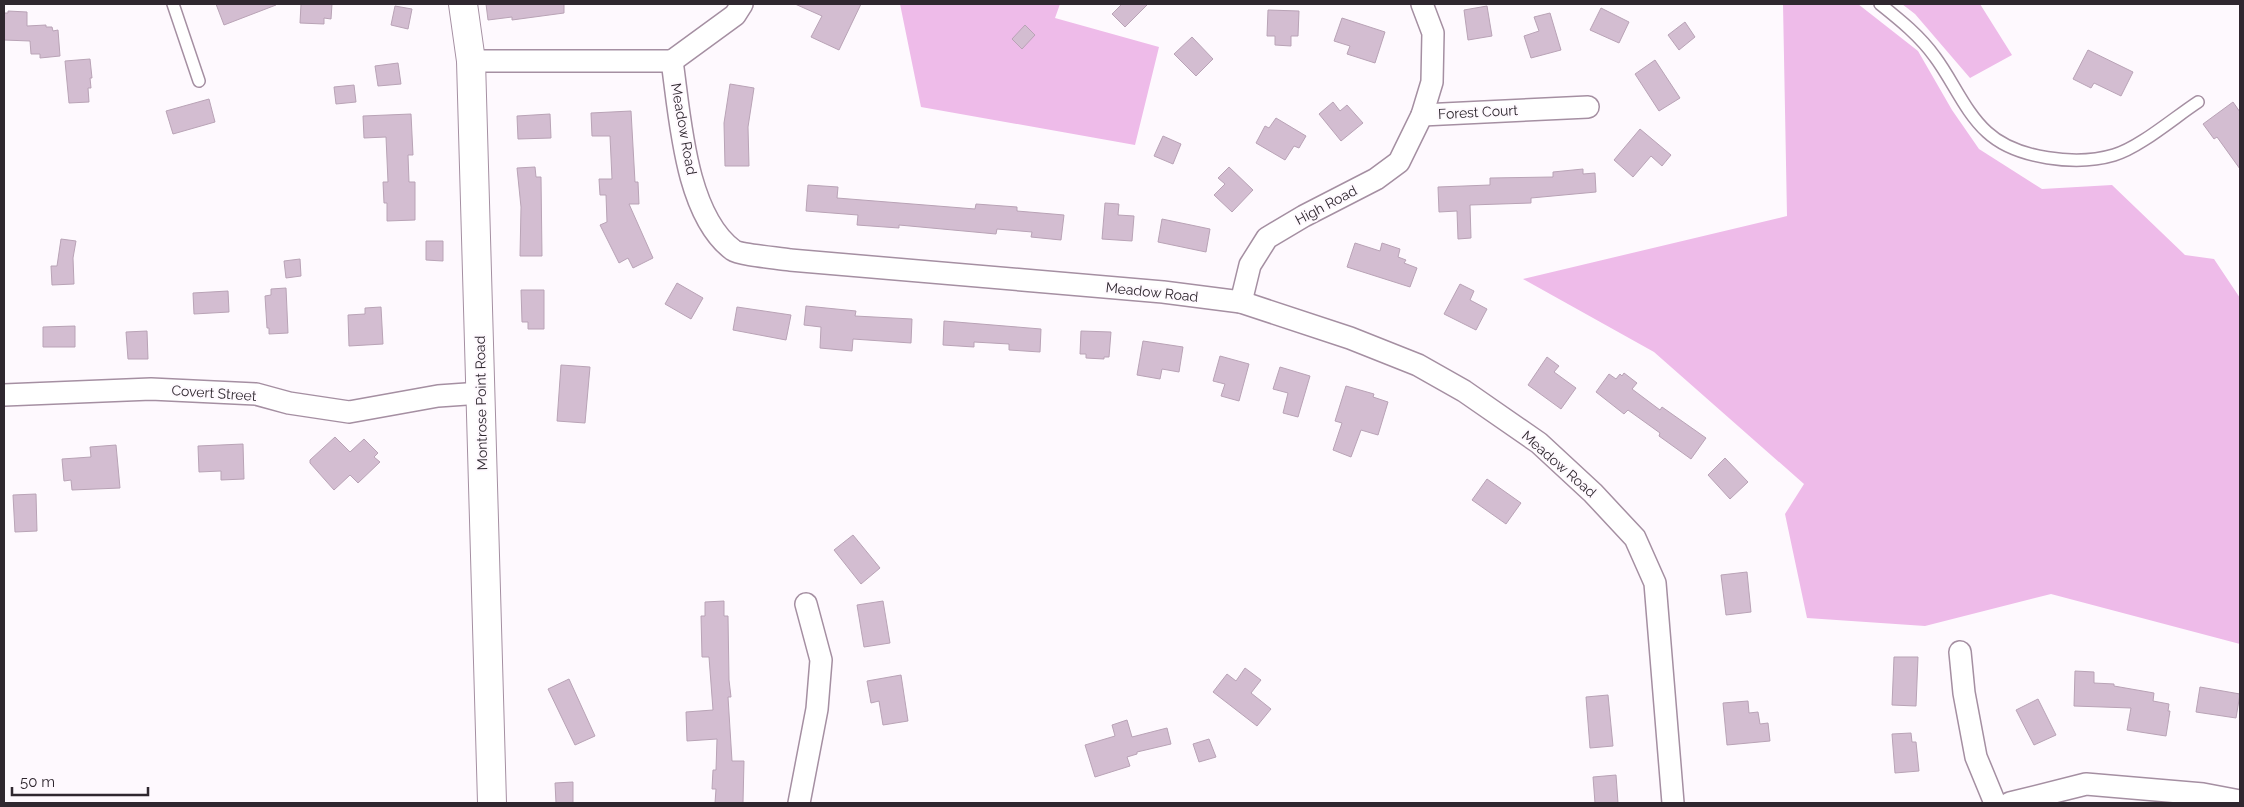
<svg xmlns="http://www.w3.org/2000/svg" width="2244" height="807" viewBox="0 0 2244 807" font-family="Raleway,sans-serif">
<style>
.green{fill:#eebbe9}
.building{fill:#d3bdd1;stroke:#b9a3b6}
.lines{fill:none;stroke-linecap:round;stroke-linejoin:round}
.service-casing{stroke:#a58fa2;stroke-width:14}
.minor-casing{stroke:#a58fa2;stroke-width:24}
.tertiary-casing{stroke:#a58fa2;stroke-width:30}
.service{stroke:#fff;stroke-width:11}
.minor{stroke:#fff;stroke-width:21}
.tertiary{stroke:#fff;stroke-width:28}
.labels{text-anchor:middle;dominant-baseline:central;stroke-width:4;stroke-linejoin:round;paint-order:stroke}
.street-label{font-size:14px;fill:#2f272f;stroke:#fef9fe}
</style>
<rect width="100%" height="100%" fill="#fef9fe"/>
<g class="green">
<polygon points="900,4 1060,4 1055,18 1159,47 1135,145 921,107"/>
<polygon points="1783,4 1858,4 1918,51 1952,110 1979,149 2042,189 2112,185 2185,255 2214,259 2240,298 2240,644 2051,594 1925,626 1807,618 1785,514 1804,484 1654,352 1523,279 1787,216"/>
<polygon points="1902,4 1980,4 2012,55 1970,78 1915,14"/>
</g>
<g class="building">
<polygon points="216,4 276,4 276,5 224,25"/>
<polygon points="301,4 332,4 331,19 324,18 324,24 300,23"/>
<polygon points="486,4 564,4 564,13 512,20 512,17 488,20"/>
<polygon points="795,4 861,4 839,50 811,37 822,16"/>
<polygon points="1122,4 1148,4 1125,27 1112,14"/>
<polygon points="395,6 412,9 408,29 391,25"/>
<polygon points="1487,6 1492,36 1468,40 1464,10"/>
<polygon points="1601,8 1629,22 1619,43 1590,30"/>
<polygon points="1268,10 1299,11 1298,36 1291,36 1291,46 1275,45 1275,36 1267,36"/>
<polygon points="8,11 27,12 27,26 46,25 46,27 52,27 53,31 58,30 60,56 40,58 40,54 31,54 30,41 4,40 4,13 8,13"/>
<polygon points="1550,13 1561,50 1531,58 1524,36 1539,31 1534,17"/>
<polygon points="1342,18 1385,32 1375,63 1347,54 1350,46 1334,41"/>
<polygon points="1685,22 1695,37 1679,50 1668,35"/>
<polygon points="1025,25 1035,35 1022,49 1012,39"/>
<polygon points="1192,37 1213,59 1196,76 1174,54"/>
<polygon points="2088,50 2133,72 2121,96 2094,83 2091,88 2073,79"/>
<polygon points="90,59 92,78 90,78 91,88 88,88 89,102 69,103 65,61"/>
<polygon points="1655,60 1680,98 1659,111 1635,74"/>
<polygon points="398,63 401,84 378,86 375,66"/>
<polygon points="730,84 754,88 748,127 749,166 725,166 724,123"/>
<polygon points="354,85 356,102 336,104 334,87"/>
<polygon points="209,99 215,122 173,134 166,111"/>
<polygon points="1333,102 1340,111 1347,105 1363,123 1341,141 1319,114"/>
<polygon points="2233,102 2240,112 2240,169 2217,137 2214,139 2203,124"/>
<polygon points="631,111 635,182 638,182 639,204 629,204 653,258 633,268 628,258 619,263 600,225 607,222 606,195 600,195 599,179 612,179 610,136 592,136 591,113"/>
<polygon points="411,114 413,155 408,155 409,182 415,182 415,220 387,221 387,203 384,203 383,182 388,182 386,137 364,138 363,116"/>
<polygon points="550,114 551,138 518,139 517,116"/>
<polygon points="1276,118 1306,136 1299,148 1294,146 1285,160 1256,143 1265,126 1269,128"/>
<polygon points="1640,129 1671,155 1662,166 1651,156 1633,177 1614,160"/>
<polygon points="1163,136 1181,144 1173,164 1154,156"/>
<polygon points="535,167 536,177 541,177 542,256 520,256 521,207 517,168"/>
<polygon points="1229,167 1253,190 1232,212 1214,195 1225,184 1218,178"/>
<polygon points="1583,169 1583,174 1595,173 1596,192 1531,198 1531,203 1470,205 1471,238 1458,239 1457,211 1439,212 1438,187 1490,185 1490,178 1553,177 1553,172"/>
<polygon points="808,185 838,187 837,198 975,209 976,204 1017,207 1017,211 1064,215 1061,240 1031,237 1032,232 997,229 996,234 899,225 899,228 857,225 858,215 806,211"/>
<polygon points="1105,203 1119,204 1118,215 1134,216 1132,241 1102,239"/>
<polygon points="1162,219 1210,229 1206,252 1158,242"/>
<polygon points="61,239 76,241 73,258 74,284 52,285 51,266 57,266"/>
<polygon points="426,241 443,241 443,261 426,260"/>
<polygon points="1355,243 1380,251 1382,243 1400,249 1398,257 1406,260 1404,263 1417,268 1410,287 1347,267"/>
<polygon points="300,259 301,276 286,278 284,261"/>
<polygon points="677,283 703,298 691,319 665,304"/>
<polygon points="1460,284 1474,291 1470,300 1487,309 1476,330 1444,314"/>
<polygon points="286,288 288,333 269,334 269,328 267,328 265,296 271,295 271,289"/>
<polygon points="521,290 544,290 544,329 528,329 528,322 522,322"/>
<polygon points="228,291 229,312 194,314 193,293"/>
<polygon points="806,306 856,311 855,316 912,319 911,343 853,339 852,351 820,348 821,327 804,325"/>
<polygon points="381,307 383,344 349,346 348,315 365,314 365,308"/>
<polygon points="737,307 791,315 786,340 733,330"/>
<polygon points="944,321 1041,329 1040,352 1009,350 1009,344 974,342 974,347 943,345"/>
<polygon points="75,326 75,347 43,347 43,327"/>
<polygon points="147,331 148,359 128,359 126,332"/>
<polygon points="1081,331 1111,332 1109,357 1104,357 1104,359 1086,358 1086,354 1080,354"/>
<polygon points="1143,341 1183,347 1179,372 1162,369 1160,379 1137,375"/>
<polygon points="1220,356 1249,364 1239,401 1221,396 1225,384 1213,381"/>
<polygon points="1547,357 1559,366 1554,372 1576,388 1561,409 1528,385"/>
<polygon points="561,365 590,367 585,423 557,421"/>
<polygon points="1280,367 1310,376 1298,417 1283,413 1288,393 1273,389"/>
<polygon points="1624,373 1637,383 1632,389 1660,410 1662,407 1706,438 1691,459 1659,436 1660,433 1628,410 1624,414 1596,392 1609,374 1616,379 1620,374 1622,376"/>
<polygon points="1346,386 1374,394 1373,397 1388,402 1378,435 1361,430 1351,457 1333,450 1342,423 1335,421"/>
<polygon points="335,437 350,452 364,439 378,453 374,457 380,462 358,483 350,475 334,490 310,463 310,460"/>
<polygon points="243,444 244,479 221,480 221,471 199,472 198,446"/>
<polygon points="116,445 120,488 72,490 71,480 64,481 62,459 91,457 90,447"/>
<polygon points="1725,458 1748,482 1730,499 1708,475"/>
<polygon points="1487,479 1521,503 1506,524 1472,500"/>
<polygon points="36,494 37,531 15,532 13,495"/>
<polygon points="853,535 880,568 861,584 834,550"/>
<polygon points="1747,572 1751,612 1726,615 1721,575"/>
<polygon points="724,601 724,616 728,616 729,680 731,697 728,697 732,761 744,761 743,803 715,803 716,789 712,789 713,770 716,770 717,739 687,741 686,712 713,710 709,657 702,657 701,616 705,616 705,602"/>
<polygon points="883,601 890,643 864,647 857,605"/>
<polygon points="1894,657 1918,657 1916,706 1892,705"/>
<polygon points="1245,668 1261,680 1251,693 1271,709 1257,726 1213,692 1227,674 1236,681"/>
<polygon points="2075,671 2094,672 2094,683 2114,684 2114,686 2154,693 2153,701 2169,704 2168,711 2170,711 2166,736 2127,730 2131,708 2074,706"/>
<polygon points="901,675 908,721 883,725 879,701 871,703 867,681"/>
<polygon points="569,679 595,736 575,745 548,689"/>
<polygon points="2200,687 2240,694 2236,718 2196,712"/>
<polygon points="1608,695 1613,746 1590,748 1586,697"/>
<polygon points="2038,699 2056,735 2034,745 2016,710"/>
<polygon points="1748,701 1749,713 1758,712 1760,724 1768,723 1770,741 1727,745 1723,703"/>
<polygon points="1127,720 1132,737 1167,728 1171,744 1137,752 1137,754 1127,757 1130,766 1095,777 1085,745 1115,736 1112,725"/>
<polygon points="1911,733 1912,742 1916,742 1919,771 1895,773 1892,734"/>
<polygon points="1209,739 1216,757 1199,762 1193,744"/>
<polygon points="1616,775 1618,803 1595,803 1593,777"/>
<polygon points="573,782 573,803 556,803 555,783"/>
</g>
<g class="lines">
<defs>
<g id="service">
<polyline points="173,4 199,81"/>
<path d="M1880,4c20,16 40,32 55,53 18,24 30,55 52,75 29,27 90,34 127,23 25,-7 61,-38 84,-53"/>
</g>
<g id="minor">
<polyline points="471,61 672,61"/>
<path d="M672,61c8,55 13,153 61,189 7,5 46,8 57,10l373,32 78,10 109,36 68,27 46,26 75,52 54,50 42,45 20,45 18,220"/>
<polyline points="672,61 735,15 742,4"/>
<polyline points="1422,115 1588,107"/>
<polyline points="1241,302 1250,265 1267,238 1304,216 1376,179 1399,162 1422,115 1432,82 1433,33 1422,4"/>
<polyline points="4,395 151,389 256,394 289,403 349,412 438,396 481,393"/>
<polyline points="1960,652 1964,693 1976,757 1995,803"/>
<polyline points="799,803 817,709 821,660 806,604"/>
<polyline points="2010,803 2086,784 2203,794 2240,801"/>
</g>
<polyline id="tertiary" points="463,4 471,61 492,803"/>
</defs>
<use href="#service" class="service-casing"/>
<use href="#minor" class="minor-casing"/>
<use href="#tertiary" class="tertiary-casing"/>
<use href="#service" class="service"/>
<use href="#minor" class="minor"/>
<use href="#tertiary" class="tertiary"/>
</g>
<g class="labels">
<g class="street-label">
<text transform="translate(1478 112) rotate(-3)">Forest Court</text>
<text transform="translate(684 129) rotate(80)">Meadow Road</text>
<text transform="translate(1326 205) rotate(-28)">High Road</text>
<text transform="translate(1152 292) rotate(6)">Meadow Road</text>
<text transform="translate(214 393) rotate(4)">Covert Street</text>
<text transform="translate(481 403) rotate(-91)">Montrose Point Road</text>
<text transform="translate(1559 464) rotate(41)">Meadow Road</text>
</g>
</g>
<rect width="2244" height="807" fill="none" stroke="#2f272f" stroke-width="10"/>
<path d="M12 787v8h136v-8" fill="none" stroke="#2f272f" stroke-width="2.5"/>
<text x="20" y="787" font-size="15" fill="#2f272f" stroke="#fef9fe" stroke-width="4" paint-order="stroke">50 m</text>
</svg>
